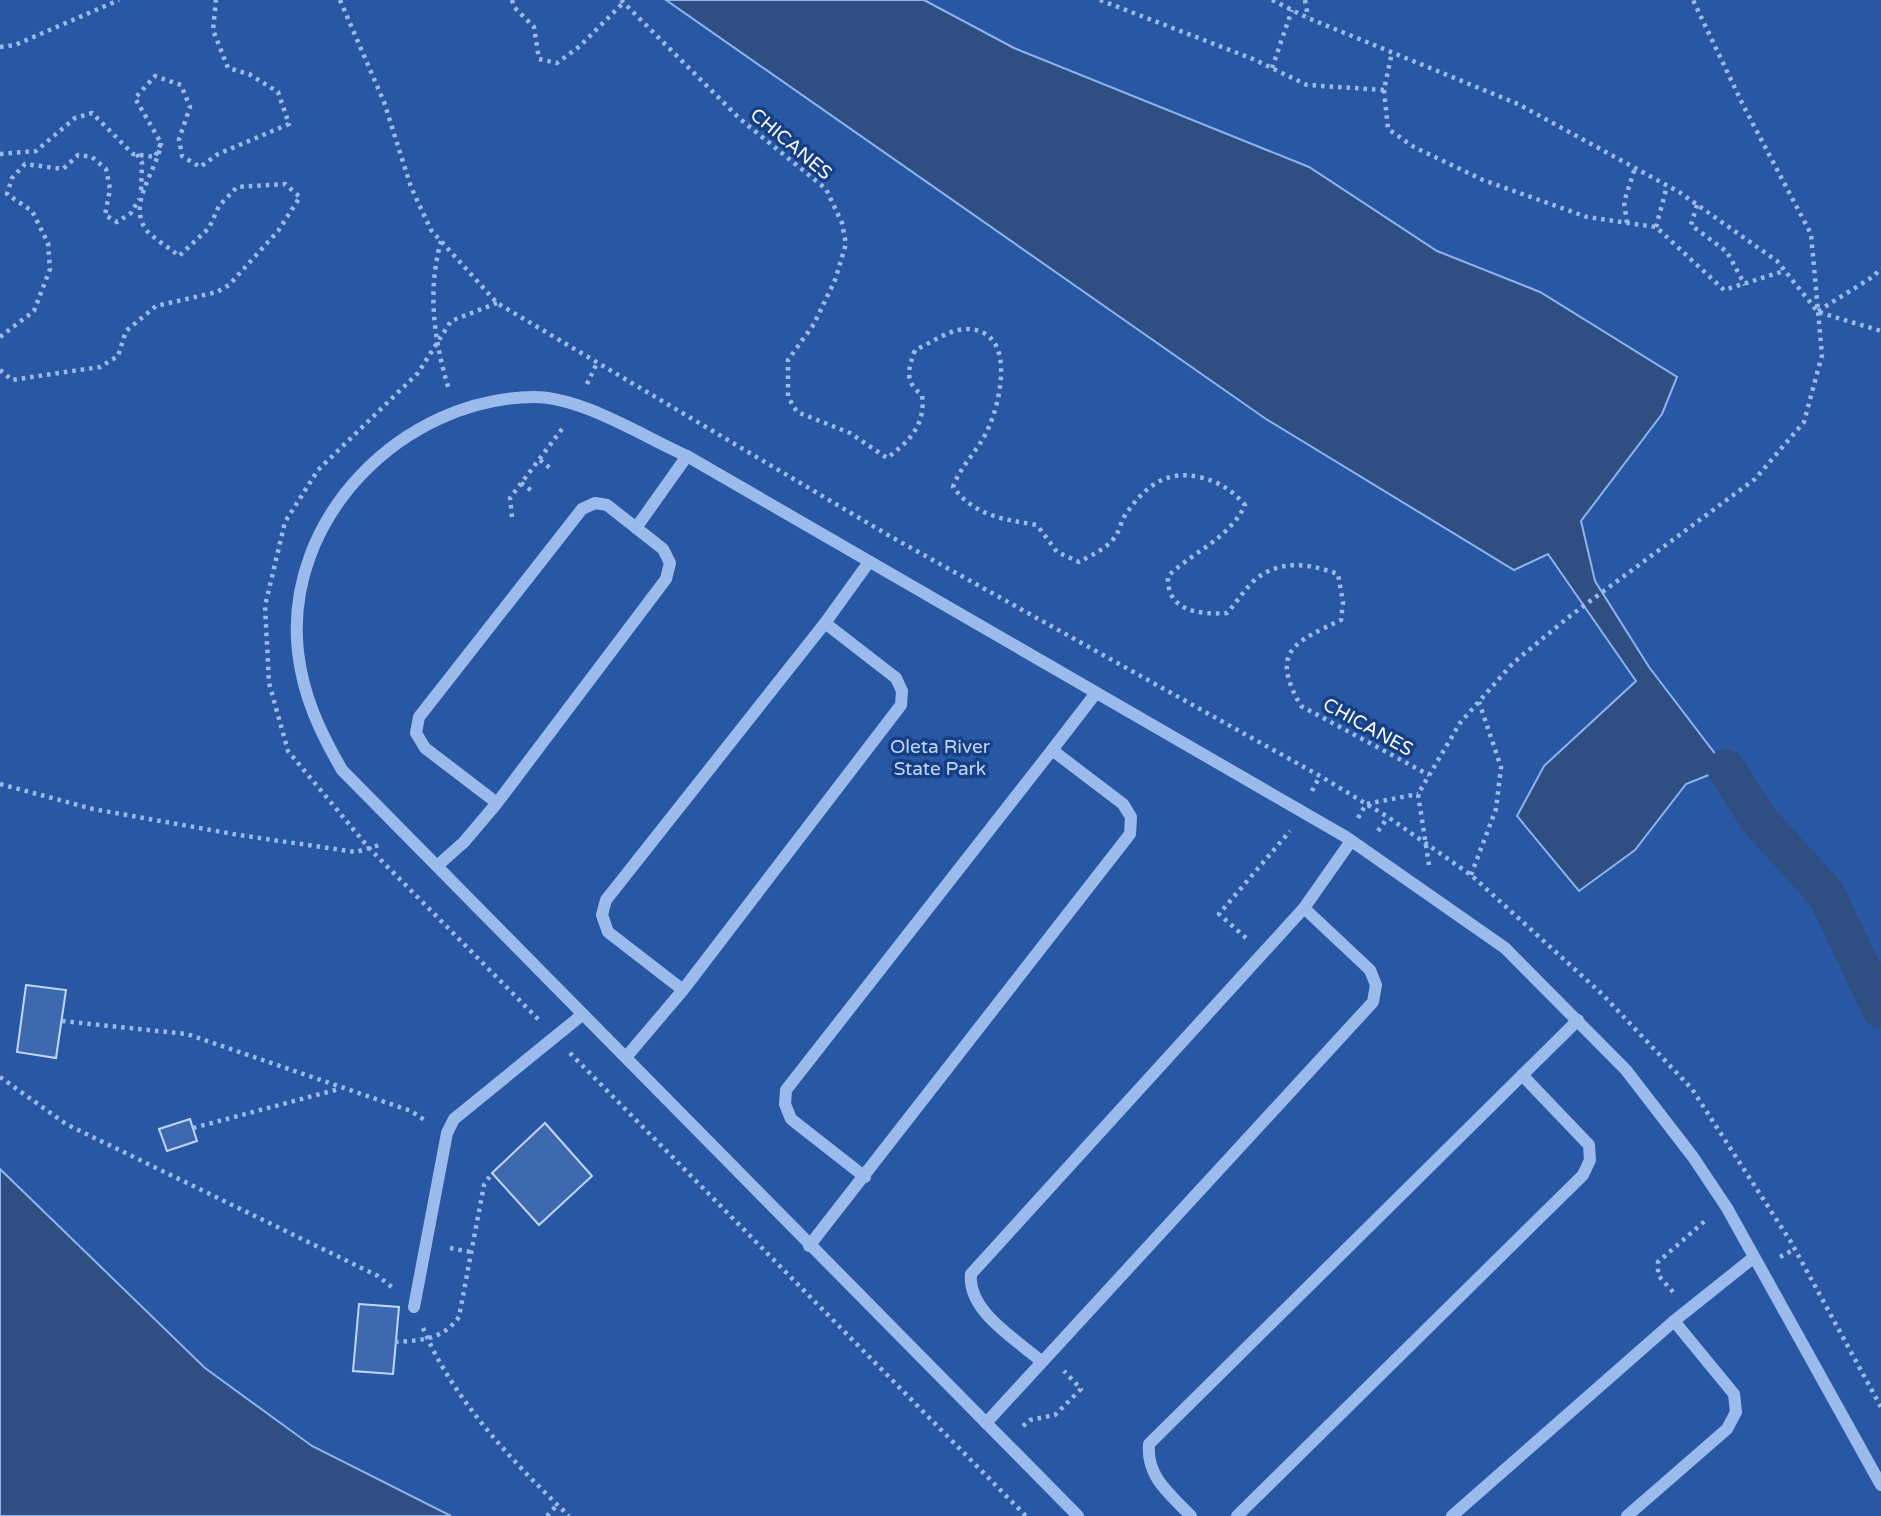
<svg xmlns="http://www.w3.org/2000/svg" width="1881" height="1516" viewBox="0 0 1881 1516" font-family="'Varela Round',sans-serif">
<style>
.green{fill:#2858a4}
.water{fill:#2f4e82;stroke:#8db4f0;stroke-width:2}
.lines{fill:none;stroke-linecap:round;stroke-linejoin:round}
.canal{stroke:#2f4e82;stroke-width:38}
.building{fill:#3e69af;stroke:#c0d7fa;stroke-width:2}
.path{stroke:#9bbbed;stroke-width:4.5;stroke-dasharray:3.5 5;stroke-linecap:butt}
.minor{stroke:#9bbbed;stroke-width:12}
.labels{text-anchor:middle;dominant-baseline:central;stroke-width:7;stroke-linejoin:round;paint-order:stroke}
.street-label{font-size:19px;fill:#fff;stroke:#163f85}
.park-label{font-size:19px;fill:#c0d7fa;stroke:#163f85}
</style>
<rect width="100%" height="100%" fill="#163f85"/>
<polygon class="green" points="0,0 1881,0 1881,1516 451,1516 312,1446 205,1368 0,1169"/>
<g class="water">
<polygon points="666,0 924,0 1014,48 1309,167 1437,251 1540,292 1677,377 1662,414 1581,521 1595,581 1649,667 1726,768 1686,784 1635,850 1579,891 1517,816 1544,766 1636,681 1548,554 1514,570 1266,419"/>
<polygon points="0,1169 205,1368 312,1446 451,1516 0,1516"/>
</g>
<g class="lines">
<polyline class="canal" points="1726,768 1758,819 1826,894 1881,1009"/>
</g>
<g class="building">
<polygon points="26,985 66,990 56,1058 17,1052"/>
<polygon points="190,1119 197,1141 167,1151 159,1129"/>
<polygon points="545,1123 592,1176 539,1225 492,1173"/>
<polygon points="359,1304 399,1307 393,1374 353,1371"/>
</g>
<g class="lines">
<g class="path">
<polyline points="340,0 384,102 411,187 431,230 497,303 888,535 1320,776 1388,817 1471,875 1602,994 1692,1089 1791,1242 1881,1407"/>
<polyline points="512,0 514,7 534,27 539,59 557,63 580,46 623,3"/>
<path d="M621,0l119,119 86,70 16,34 4,21 -11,36 -21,44 -26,36v37l9,15 53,21 37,25c23,-17 39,-34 35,-63 -18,-14 -14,-25 -7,-45 16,-7 33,-20 50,-21 53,-1 36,73 22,102 -10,21 -26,34 -34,56 22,29 49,32 84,38l20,27 22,10c13,-7 27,-13 36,-25 4,-6 6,-14 9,-20 18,-28 41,-48 75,-40 19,4 33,13 46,28 -16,34 -51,46 -77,71 -2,35 31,39 59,37 10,-11 19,-26 30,-35 26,-19 53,-14 81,-4l5,28 -2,18c-46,22 -72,31 -40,86l128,69"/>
<polyline points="1100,0 1253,59 1307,85 1384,90 1392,52"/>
<polyline points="1272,0 1308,18 1518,104 1679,192 1777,261 1818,312 1881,331"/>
<polyline points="1305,0 1308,17"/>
<polyline points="0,47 15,45 119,0"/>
<polyline points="1272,68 1292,10"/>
<polyline points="1384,90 1388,129 1414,147 1483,180 1587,217 1656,227 1724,290 1784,271"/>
<polyline points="0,154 36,151 75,118 92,113 133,154 155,157 161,143 135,98 155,76 181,85 190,107 179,139 182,156 200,167 218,154 289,124 278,92 249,74 228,68 213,30 216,0"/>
<polyline points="137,154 142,163 141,191"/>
<polyline points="1697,205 1691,225 1727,252 1745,285"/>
<polyline points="1627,223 1624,202 1635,168"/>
<polyline points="1656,227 1667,186"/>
<path d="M441,241c-14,51 -7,99 8,149"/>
<polyline points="497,303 451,321 418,373 318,470 285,522 265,606 269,683 288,751 369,848 540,1021"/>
<polyline points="1818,311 1874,276 1881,268"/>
<polyline points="0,337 34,311 50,269 48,243 32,211 7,194 12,178 25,164 63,169 78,155 92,157 106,169 110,189 105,215 117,222 131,213 139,199"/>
<path d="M0,370l12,10 88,-13 18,-11 8,-25 30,-25 61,-14 12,-7 49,-54 22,-34 -15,-13 -48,3 -18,19 -10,22 -30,28c-9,-8 -22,-15 -31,-24 -23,-27 9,-60 13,-89"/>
<polyline points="587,384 597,363"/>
<polyline points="540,460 550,468"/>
<polyline points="521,483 532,491"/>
<polyline points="512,517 510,498 565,425"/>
<polyline points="0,784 93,809 239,835 356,852 383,844"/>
<polyline points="1312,791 1320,776"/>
<polyline points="1358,818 1366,804 1418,794"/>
<polyline points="1378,831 1388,817"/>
<polyline points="1429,865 1418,794 1460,723 1513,663 1570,616 1755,479 1804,422 1822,355 1811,234 1743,105 1693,0"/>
<polyline points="1471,875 1496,809 1501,767 1479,702"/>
<polyline points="1246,938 1219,914 1290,831"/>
<polyline points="62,1021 187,1034 411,1111 426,1121"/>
<polyline points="570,1053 1026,1516"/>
<polyline points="0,1077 66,1124 378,1276 393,1288"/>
<polyline points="193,1128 339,1089"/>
<polyline points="450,1248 471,1252"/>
<polyline points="1780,1257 1795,1249"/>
<polyline points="1673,1292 1658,1275 1658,1262 1706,1220"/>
<path d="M423,1328c30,72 90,134 146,188"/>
<path d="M395,1342c28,-2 47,-2 64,-25l25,-132 8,-12"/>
<polyline points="1023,1426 1030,1420 1055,1415 1081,1389 1064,1371"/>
<polyline points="547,1516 557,1505"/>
</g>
<g class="minor">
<polyline points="636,528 687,456"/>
<polyline points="825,623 869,562"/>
<polyline points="1052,750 1096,693"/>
<polyline points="437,866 464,842 497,803 666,579 670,563 663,549 607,505 595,503 582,509 419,717 416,733 425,748 497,803"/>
<polyline points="1304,908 1351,841"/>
<polyline points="627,1056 683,990 901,705 902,691 896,678 825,623 606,900 602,915 608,932 683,990"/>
<polyline points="809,1246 1130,834 1131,817 1123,804 1052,750 786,1090 785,1104 791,1119 865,1177"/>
<polyline points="414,1307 447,1133 454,1119 583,1014"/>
<polyline points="1674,1321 1753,1258"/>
<path d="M986,1423l387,-421 3,-17 -6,-15 -66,-62 -333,366c-4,37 45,65 71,88"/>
<path d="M1078,1516l-736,-746c-22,-38 -39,-74 -44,-118 -15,-134 105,-254 236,-255 48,0 108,39 153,59l659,381 159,111 121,122 67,87 34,51 154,277"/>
<path d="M1191,1516c-21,-22 -45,-39 -42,-72l429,-424"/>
<polyline points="1237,1516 1583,1175 1590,1160 1589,1145 1522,1075"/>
<polyline points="1452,1516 1674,1321 1734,1394 1736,1412 1727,1429 1627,1516"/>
</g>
</g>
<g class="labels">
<g class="street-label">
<text transform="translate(791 144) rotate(40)">CHICANES</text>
<text transform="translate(1368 727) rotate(29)">CHICANES</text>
</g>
<g class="park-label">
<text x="940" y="747">Oleta River<tspan x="940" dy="22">State Park</tspan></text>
</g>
</g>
</svg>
